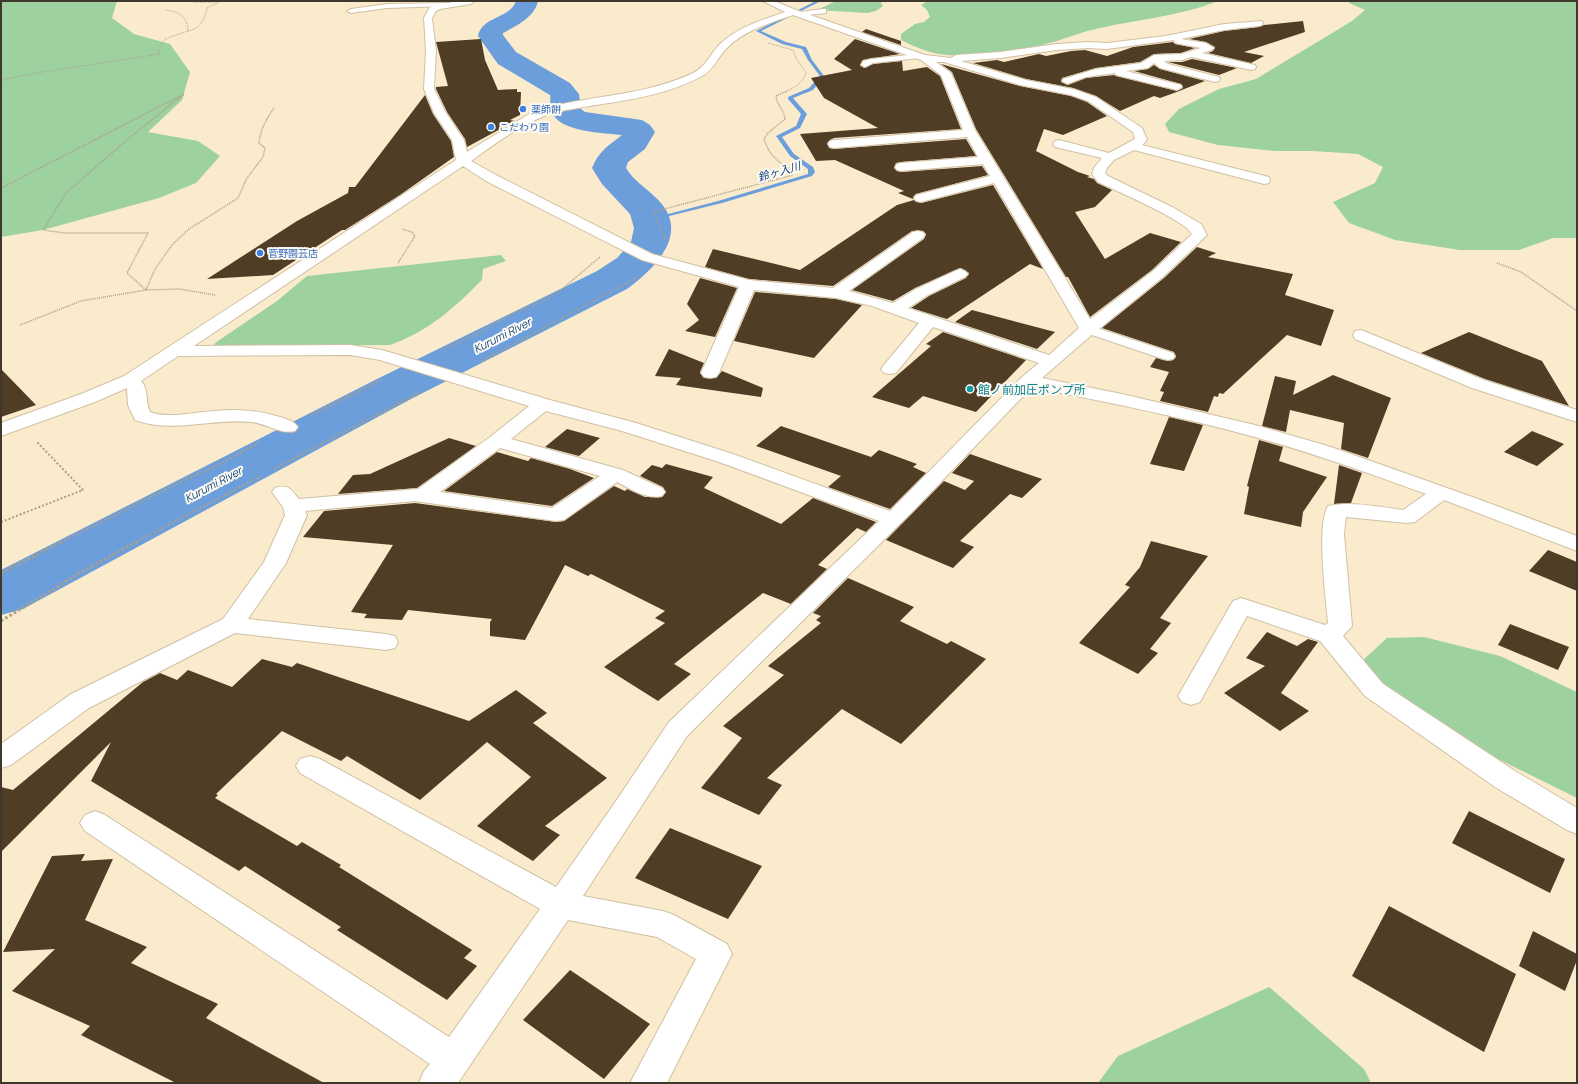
<svg xmlns="http://www.w3.org/2000/svg" width="1578" height="1084" viewBox="0 0 1578 1084" font-family="Manrope,'Noto Sans JP',sans-serif">
<style>
.green{fill:#9dd1a0}
.lines{fill:none;stroke-linecap:round;stroke-linejoin:round}
.stream{fill:#6c9edb;fill-rule:evenodd}
.river{fill:#6c9edb;fill-rule:evenodd}
.building{fill:#4f3d26}
.service-casing{stroke:#d0c0a3;stroke-width:2}
.minor-casing{stroke:#d0c0a3;stroke-width:2}
.path-far3{stroke:#ab9f88;stroke-width:1;stroke-dasharray:1 1;stroke-linecap:butt}
.path-far2{stroke:#ab9f88;stroke-width:1.5;stroke-dasharray:1 1;stroke-linecap:butt}
.path-far1{stroke:#ab9f88;stroke-width:2;stroke-dasharray:2 2;stroke-linecap:butt}
.path{stroke:#ab9f88;stroke-width:3;stroke-dasharray:2.5 2.5;stroke-linecap:butt}
.service{fill:#fff;fill-rule:evenodd}
.minor{fill:#fff;fill-rule:evenodd}
.shop-dot{fill:#3f7fe0;stroke:#fdfaf4;stroke-width:1.5}
.culture-dot{fill:#0f9aa8;stroke:#fdfaf4;stroke-width:1.5}
.labels{text-anchor:middle;dominant-baseline:central;stroke-width:4;stroke-linejoin:round;paint-order:stroke}
.far-shop-label{font-size:10px;fill:#366cbe;stroke:#fdfaf4;text-anchor:start}
.far-water-label{font-size:11px;font-style:italic;fill:#11447c;stroke:#fdfaf4}
.culture-label{font-size:12px;fill:#0d838f;stroke:#fdfaf4;text-anchor:start}
</style>
<rect width="100%" height="100%" fill="#fbebcd"/>
<g class="green">
<polygon points="1,1 117,1 112,18 134,34 170,44 190,72 182,100 148,132 198,141 220,156 196,183 159,198 43,230 1,237"/>
<polygon points="836,1 882,1 881,3 883,6 876,11 867,13 817,10"/>
<path d="M928,1h290c-41,16 -80,18 -122,28 -15,3 -29,9 -43,13 -27,8 -79,16 -106,13 -16,-1 -32,-8 -46,-15v-6l14,-10 9,-2 6,-5 -3,-7 -6,-5z"/>
<polygon points="1349,1 1577,1 1577,238 1553,238 1519,250 1460,250 1395,240 1349,223 1333,202 1375,183 1383,167 1358,154 1313,151 1274,151 1218,145 1169,132 1165,124 1179,109 1219,89 1256,79 1352,21 1365,10 1349,3"/>
<path d="M501,255l5,6 -23,8 -1,11c-29,29 -53,51 -92,65l-175,1v-3l62,-42 30,-25z"/>
<polygon points="1424,637 1500,656 1577,692 1577,798 1429,725 1361,662 1387,638"/>
<polygon points="1269,987 1364,1069 1371,1083 1098,1083 1118,1056"/>
</g>
<g class="lines">
<polygon class="stream" points="816,1 821,1 761,31 786,42 806,47 812,60 824,76 813,90 793,98 807,114 800,128 782,137 794,154 813,167 815,172 812,176 722,203 649,221 649,219 718,201 808,174 808,169 790,156 776,136 796,126 801,114 788,99 788,97 809,88 820,76 808,60 802,49 782,44 756,31"/>
<path class="river" d="M516,1h22c-3,16 -22,25 -35,32v2l13,17 54,31 9,11 2,15 4,3 57,8 8,5 5,7 -10,17 -17,13 -2,6c8,14 25,23 35,35 28,33 -8,67 -34,86l-216,110 -388,210 -22,6v-45l376,-191 220,-108 20,-13 14,-16 3,-14 -4,-14 -28,-30 -10,-16c6,-16 17,-23 30,-33 -19,-2 -61,-3 -70,-22 -3,-5 -1,-13 -2,-18l-52,-31 -20,-28c4,-20 33,-18 38,-35z"/>
</g>
<g class="building">
<polygon points="1303,21 1305,32 1244,52 1264,56 1251,63 1208,53 1213,51 1215,47 1206,42 1189,39 1224,31 1259,27 1264,25"/>
<polygon points="866,29 901,41 901,45 862,32"/>
<polygon points="481,39 485,60 498,90 517,89 517,92 521,92 520,115 510,120 515,121 467,147 465,139 447,112 436,89 436,87 448,86 436,42"/>
<polygon points="855,39 900,54 863,60 860,65 864,68 873,64 902,61 903,71 927,67 940,76 961,129 834,138 830,140 827,143 829,148 834,149 966,139 976,156 901,162 896,163 894,168 897,171 901,172 982,166 988,175 916,194 913,197 913,199 898,193 904,191 835,160 816,161 800,134 878,128 824,98 811,78 852,70 834,59"/>
<polygon points="1173,42 1175,44 1195,48 1181,53 1154,54 1140,62 1096,68 1062,78 1061,82 1068,85 1086,78 1114,75 1116,76 1177,91 1183,88 1181,84 1134,71 1148,69 1154,65 1160,69 1205,81 1174,93 1160,98 1154,96 1120,111 1096,96 1073,88 1026,79 973,63 997,60 1004,62 1039,54 1046,56 1071,51 1085,50 1107,56 1133,47"/>
<polygon points="1192,59 1237,68 1219,75 1168,62 1182,62"/>
<polygon points="941,64 1020,86 1071,96 1087,102 1107,116 1063,135 1044,129 1036,151 1078,172 1090,176 1087,177 1094,179 1097,183 1112,190 1095,207 1075,212 1105,259 1150,233 1181,242 1152,270 1090,317 1068,277 1066,277 976,129 952,72"/>
<polygon points="425,95 433,114 451,141 454,157 400,195 345,230 342,230 273,275 207,279 297,221 348,193 349,187 355,187"/>
<polygon points="993,185 1043,269 1030,264 947,319 911,308 929,296 966,278 969,273 961,268 915,288 893,301 852,290 924,239 926,234 923,231 912,231 833,286 749,279 705,267 713,249 800,270 897,205 914,200 921,203"/>
<polygon points="1197,247 1216,253 1208,257 1293,274 1285,295 1334,310 1321,346 1287,335 1223,394 1219,393 1218,397 1214,396 1208,412 1160,401 1164,392 1160,391 1169,372 1150,367 1156,358 1168,361 1173,360 1176,357 1174,352 1102,328 1164,278"/>
<polygon points="700,278 737,288 715,337 685,331 699,320 687,304"/>
<polygon points="755,292 836,299 862,305 814,358 734,341"/>
<polygon points="972,310 1055,332 1037,349 955,322"/>
<polygon points="943,332 1026,360 976,412 923,396 909,408 872,397 931,346 926,344"/>
<polygon points="1469,332 1542,361 1569,406 1485,379 1421,353"/>
<polygon points="669,349 704,363 700,372 704,378 716,378 722,371 763,388 761,397 676,385 681,378 655,376"/>
<polygon points="1,369 36,405 1,417"/>
<polygon points="1333,375 1391,398 1368,458 1341,449 1344,423 1290,410 1286,432 1262,426 1275,376 1296,381 1293,395"/>
<polygon points="1169,417 1203,425 1184,471 1150,464"/>
<polygon points="781,426 871,457 879,450 917,464 913,467 926,473 890,509 828,487 841,476 756,446"/>
<polygon points="567,429 600,438 579,456 545,447"/>
<polygon points="1532,431 1564,444 1537,466 1504,452"/>
<polygon points="449,438 476,446 417,488 338,494 353,475 370,474"/>
<polygon points="1259,440 1283,447 1279,461 1327,477 1303,512 1301,527 1244,514 1249,487 1247,486"/>
<polygon points="497,452 528,461 531,458 570,469 594,478 552,506 444,491"/>
<polygon points="970,454 1042,479 1022,498 1010,494 960,541 974,547 953,568 886,540 944,481 965,490 974,481 952,473"/>
<polygon points="666,464 713,477 704,488 781,524 813,498 876,522 866,532 857,528 818,565 827,569 791,604 763,593 674,664 691,674 658,701 604,667 665,623 655,618 665,611 591,574 588,576 565,565 525,640 490,636 490,622 492,619 408,610 402,620 364,618 367,614 351,612 393,545 303,537 324,511 415,503 556,522 564,521 614,486 625,491 627,489 645,497 662,497 666,492 663,487 640,476 652,465 662,468"/>
<polygon points="1339,465 1362,473 1351,503 1334,504"/>
<polygon points="1151,541 1208,556 1160,618 1171,623 1150,649 1158,653 1138,674 1079,643 1130,587 1125,585 1140,567"/>
<polygon points="1548,550 1577,562 1577,591 1529,571"/>
<polygon points="848,578 914,607 900,621 947,644 951,641 986,659 901,744 842,709 767,778 782,785 759,815 701,788 742,738 723,726 784,675 768,666 821,623 816,620 821,616 813,613"/>
<polygon points="1510,624 1569,647 1558,670 1498,645"/>
<polygon points="1267,632 1297,646 1308,639 1318,642 1281,693 1309,711 1280,731 1224,693 1265,666 1246,658"/>
<polygon points="262,659 292,667 297,663 469,721 516,690 547,713 533,723 607,778 545,826 560,835 533,861 477,826 531,777 487,742 420,800 347,756 341,761 282,731 216,794 218,795 215,798 297,846 302,842 341,865 339,867 472,950 464,958 477,966 447,1000 337,930 341,927 245,866 239,871 91,781 111,742 1,852 1,787 13,790 143,682 160,673 177,680 188,670 232,687"/>
<polygon points="1469,811 1565,859 1550,893 1452,843"/>
<polygon points="670,828 762,866 728,919 635,878"/>
<polygon points="85,854 81,861 113,859 85,920 147,947 131,963 218,1004 206,1018 324,1083 176,1083 81,1035 90,1026 12,991 55,949 3,952 52,856"/>
<polygon points="1389,906 1516,974 1484,1052 1352,976"/>
<polygon points="1533,931 1577,954 1577,960 1565,991 1519,966"/>
<polygon points="570,970 650,1024 604,1079 523,1020"/>
</g>
<g class="lines">
<defs>
<g id="service">
<polygon points="447,3 450,5 449,6 387,8 351,13 347,11 351,9 387,4"/>
<polygon points="823,9 826,9 826,13 800,16 796,14 800,12"/>
<polygon points="917,54 921,56 920,58 873,63 865,67 861,65 863,61 871,59"/>
<polygon points="1088,325 1173,353 1175,356 1173,359 1168,360 1163,359 1083,332 1081,329 1083,326"/>
</g>
<g id="minor">
<path d="M457,1h18l-4,3 -31,5 -4,2 -4,7 4,33 -2,38 12,24 18,27 3,12 64,-39 14,-5c50,-13 102,-13 148,-35 13,-6 17,-19 27,-29 18,-17 42,-24 65,-32l-22,-11h11l22,9 129,45 26,3 5,-3 44,-3 57,-8 30,-2 20,1 59,-7 58,-12 38,-3 1,2 -1,2 -3,1 -35,4 -43,9 25,4 8,5 -2,2 -10,3 53,12 1,2 -1,2 -4,1 -59,-13 -10,3 -18,1 4,3 51,13 1,2 -1,2 -4,1 -55,-14 -6,-5 -6,5 -22,3 55,14 1,2 -5,3 -61,-15 -1,-2 -29,4 -19,7 -5,-3 1,-2 33,-10 45,-6 13,-8 27,-1 20,-6 -26,-5 -1,-3 -67,9 -20,-1 -30,2 -57,8 -39,3 65,19 47,9 23,8 46,31 5,12 -5,5 127,32 1,3 -1,3 -5,1 -130,-34 -20,10 -7,8 -2,5 3,3 66,32 27,16 6,11 -44,42 -69,56 -52,45 80,16 133,31 76,22 147,52 99,37v15l-133,-51 -29,22 -8,1 -61,-6 -2,17 8,92 -9,10 40,48 132,87 62,37v26l-10,-4 -72,-43 -130,-91 -45,-55 -73,-25 -47,86 -9,3 -9,-3 -4,-6 55,-95 8,-3 84,27 3,-2c-2,-24 -12,-98 0,-117 24,-5 51,1 75,4l23,-16c-58,-21 -116,-42 -175,-58 -72,-20 -146,-34 -219,-49l-117,122 -228,227 -104,160 80,15 11,4 53,29 5,10 -65,129h-37l66,-124 -39,-22 -89,-17 -110,163h-39l5,-12 6,-7 -345,-233 -5,-8 5,-8 10,-4 10,4 344,222 91,-128 -240,-136 -4,-7 4,-7 10,-3 10,3 236,128 58,-83 55,-82 210,-201 -160,-59 -97,-31 -76,-20 -35,28 112,31 39,18 3,4 -3,4c-15,4 -31,-7 -45,-14l-53,38 -8,1 -141,-20 -110,10 2,4 -21,48 -38,56 138,15 9,2 3,6 -3,6 -9,2 -151,-17 -146,75 -78,57 -10,3v-24l70,-50 152,-75 41,-57 21,-47 -2,-8 -11,-15 3,-4c14,-4 15,1 24,11l119,-10 72,-52 39,-31 -149,-46 -30,-5 -172,1 -37,25c8,8 4,21 9,31 19,7 44,0 65,-1 20,-2 41,-1 61,5 8,2 17,4 22,11l-3,4c-15,4 -29,-8 -44,-9 -39,-4 -78,12 -116,-2l-7,-15 -1,-17 -32,14 -94,34v-13l80,-29 43,-18 332,-216 -4,-20 -18,-27 -10,-24 2,-38 -2,-33 6,-11zM793,15l128,45 20,15 22,55 -129,10 -4,1 -2,3 2,3 4,1 133,-11 11,20 -77,6 -4,1 -2,3 2,3 4,1 82,-7 7,12 -74,19 -2,3 2,3 5,1 73,-19 85,145 -30,27 -141,-47 20,-13 37,-18 3,-3 -3,-3 -5,-2 -5,2 -39,18 -23,14 -44,-12 74,-53 2,-3 -2,-3 -5,-1 -5,1 -80,56 -84,-8 -97,-26 -156,-79 -25,-14c25,-18 52,-38 81,-48 49,-11 105,-12 150,-37 12,-6 16,-20 26,-29 18,-17 42,-24 65,-32zM936,62h8l76,23 51,10 17,6 45,31 2,7 -26,14 -50,-13 -4,1 -2,3 2,3 47,11 -8,10 -2,6 6,8c18,9 87,38 94,52l-39,37 -63,48 -115,-189 -24,-57zM463,166l23,15 156,79 97,27 -38,86 3,4 6,1 6,-1 3,-4 35,-83 82,8 36,8 47,17 -35,42 -3,4 3,4 6,1 6,-1 37,-46 106,36 -17,14 -132,134 -157,-57 -97,-31 -86,-23 -168,-50 -32,-5 -156,1zM500,448l100,28 -48,32 -112,-16z"/>
<polygon points="1361,330 1484,380 1577,410 1577,422 1472,388 1355,339 1353,335 1355,331"/>
</g>
</defs>
<use href="#service" class="service-casing"/>
<use href="#minor" class="minor-casing"/>
<g class="path-far3">
<polyline points="194,2 216,2"/>
<path d="M166,10c13,2 22,7 22,21 12,-2 17,-12 19,-23l14,-7"/>
<path d="M768,43l25,7 3,8 10,15c-4,11 -11,14 -21,19"/>
<polyline points="1,80 36,73 160,54 158,51 165,39 188,31"/>
</g>
<g class="path-far2">
<path d="M1,188l183,-94 -56,45 -62,54 -23,37 22,3h83l-21,40 19,17 9,-21 17,-24 17,-16 49,-31 9,-20 16,-21 2,-9 -6,-5c1,-13 8,-25 15,-35"/>
<path d="M664,240l1,-3 -12,-25 140,-37 -1,-5c-14,-8 -23,-15 -28,-31l4,-6 17,-14c-1,-9 -8,-14 -9,-23l11,-5"/>
<polyline points="398,263 415,236 412,232 402,229"/>
<polyline points="1497,263 1521,272 1577,311"/>
<polyline points="20,325 81,301 146,290 179,289 215,295"/>
<polyline points="443,349 480,332 510,315 549,298 561,290 600,257"/>
<polyline points="493,355 638,277"/>
</g>
<g class="path-far1">
<polyline points="482,361 495,354"/>
<polyline points="311,415 381,380"/>
<polyline points="274,469 420,392"/>
<polyline points="1,522 83,490 36,441"/>
<polyline points="61,542 182,481 216,466 260,442"/>
<polyline points="136,542 261,476"/>
</g>
<g class="path">
<polyline points="1,573 63,541"/>
<polyline points="1,621 83,571 138,541"/>
</g>
<use href="#service" class="service"/>
<use href="#minor" class="minor"/>
</g>
<g class="shop-dot">
<circle cx="523" cy="109" r="4"/>
<circle cx="491" cy="127" r="4"/>
<circle cx="260" cy="253" r="4"/>
</g>
<circle class="culture-dot" cx="970" cy="389" r="4"/>
<g class="labels">
<g class="far-shop-label">
<text x="531" y="109">薬師餅</text>
<text x="499" y="127">こだわり園</text>
<text x="268" y="253">菅野園芸店</text>
</g>
<g class="far-water-label">
<text transform="translate(779 171) rotate(-16)">鈴ヶ入川</text>
<text transform="translate(502 335) rotate(-27)">Kurumi River</text>
<text transform="translate(213 484) rotate(-28)">Kurumi River</text>
</g>
<g class="culture-label">
<text x="978" y="389">館ノ前加圧ポンプ所</text>
</g>
</g>
<rect width="1578" height="1084" fill="none" stroke="#3e382c" stroke-width="4"/>
</svg>
